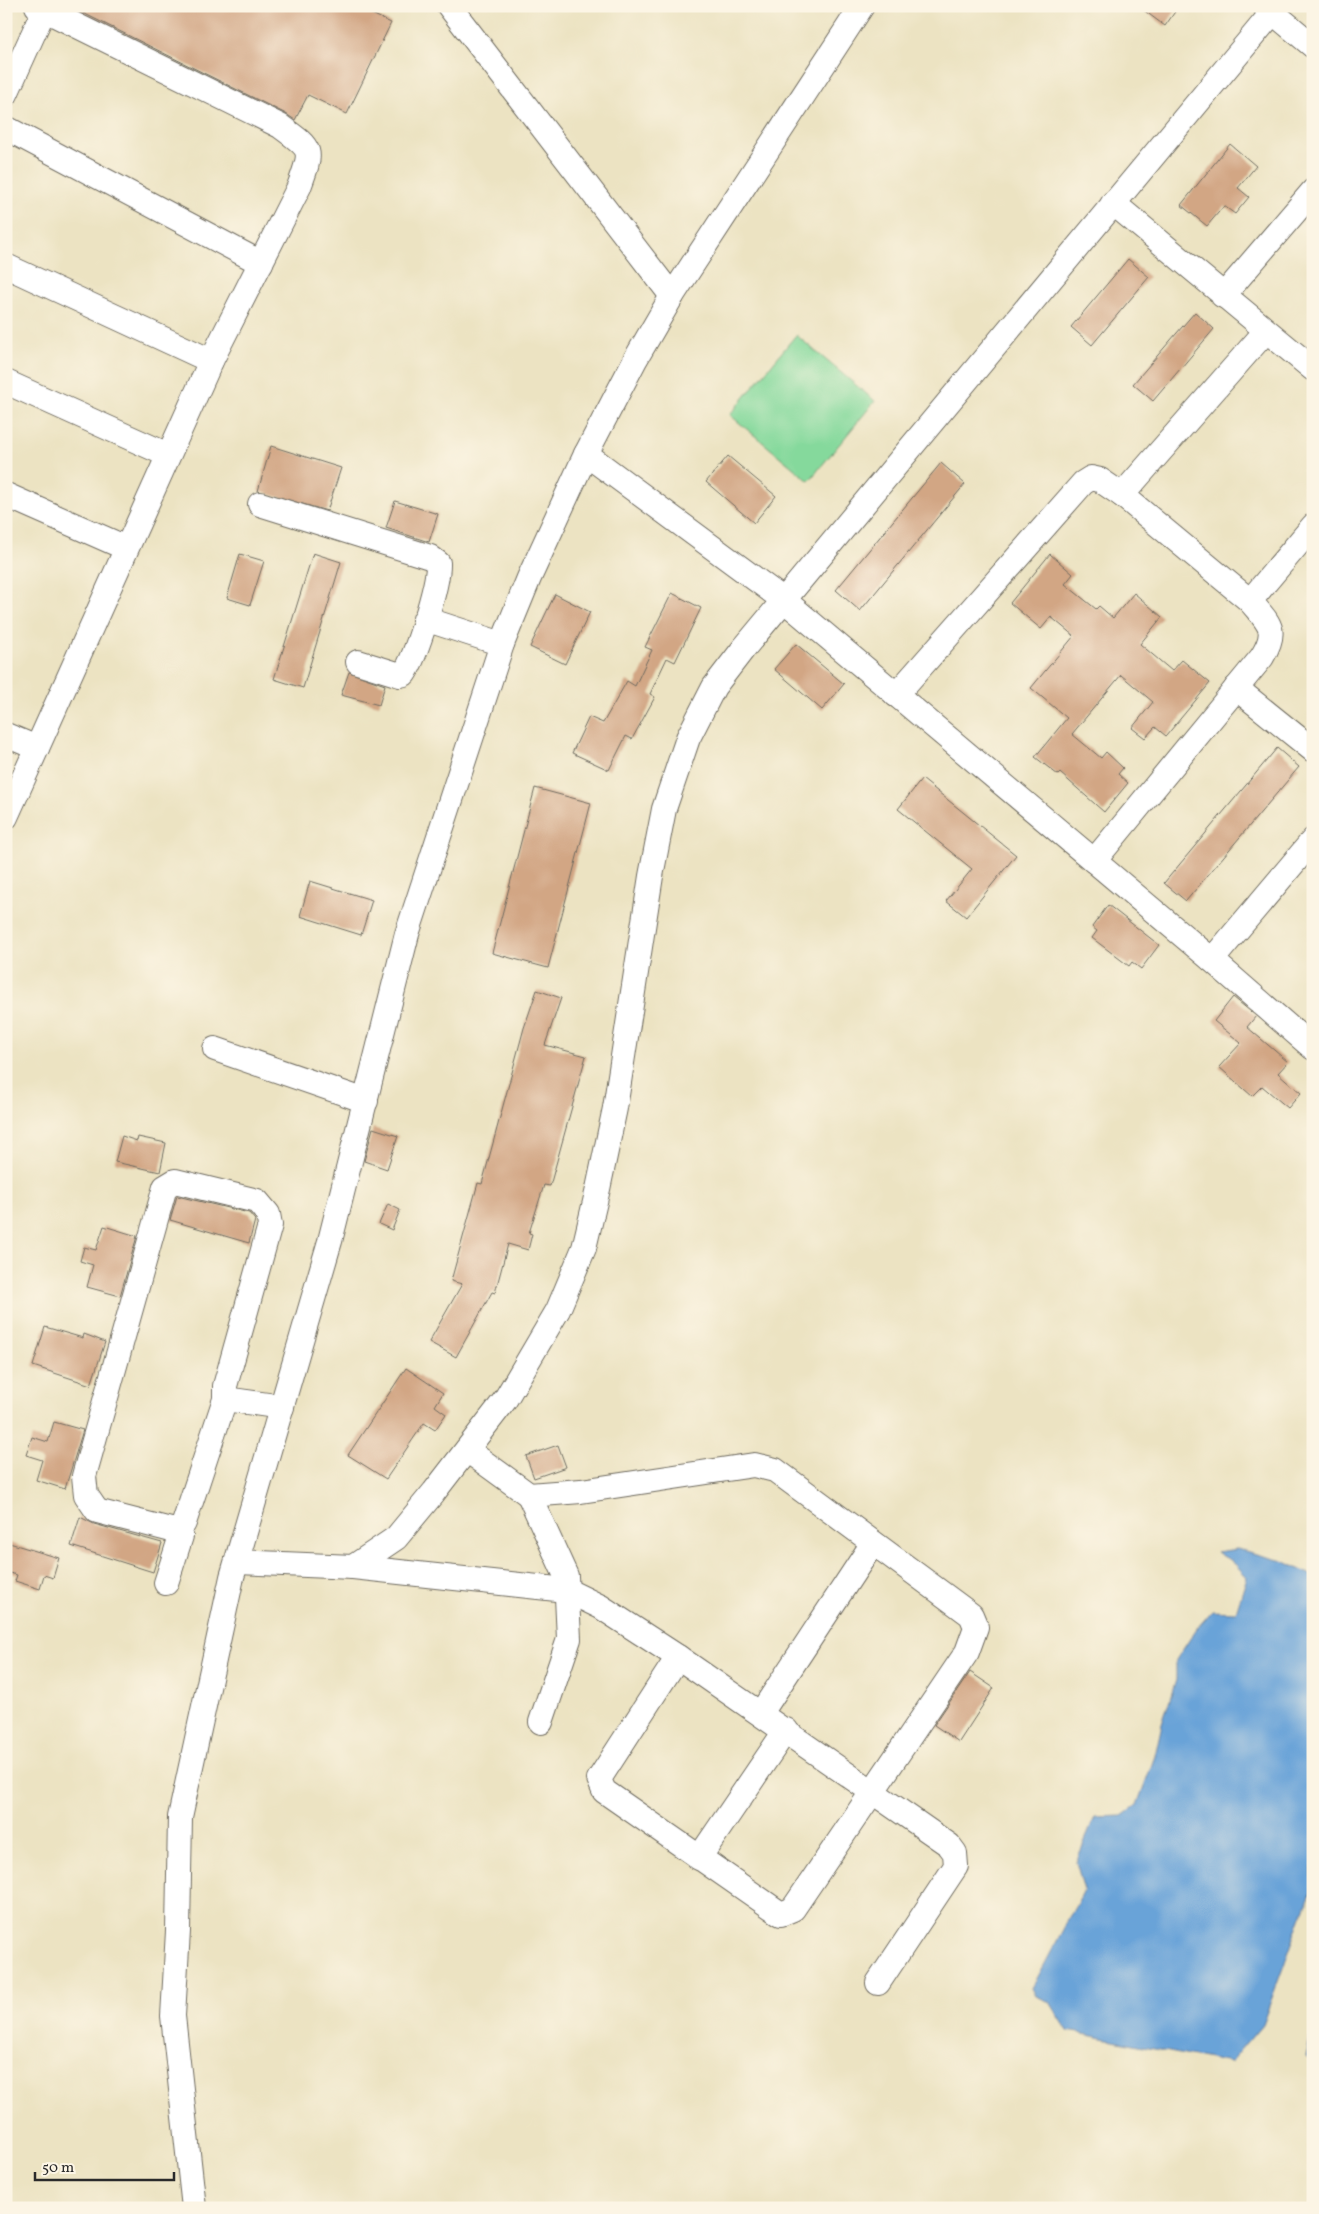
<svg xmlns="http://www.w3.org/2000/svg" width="1319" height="2214" viewBox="0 0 1319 2214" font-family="Vollkorn,serif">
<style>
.green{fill:#85d99c;stroke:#588264}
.water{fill:#69a3d8;stroke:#4a6782}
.building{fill:#d2a684}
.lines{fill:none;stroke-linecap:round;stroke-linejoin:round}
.minor-casing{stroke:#6f6b60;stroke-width:26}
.minor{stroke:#fff;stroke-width:24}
</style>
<rect width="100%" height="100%" fill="#fcf5e5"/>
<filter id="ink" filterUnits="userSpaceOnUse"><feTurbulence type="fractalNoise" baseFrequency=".02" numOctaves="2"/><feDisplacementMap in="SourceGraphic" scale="10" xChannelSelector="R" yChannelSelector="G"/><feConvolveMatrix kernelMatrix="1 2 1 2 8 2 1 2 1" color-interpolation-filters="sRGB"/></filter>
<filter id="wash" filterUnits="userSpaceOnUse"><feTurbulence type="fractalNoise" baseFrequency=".0096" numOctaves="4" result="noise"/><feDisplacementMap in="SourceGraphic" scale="20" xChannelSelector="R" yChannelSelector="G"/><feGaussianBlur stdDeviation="1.12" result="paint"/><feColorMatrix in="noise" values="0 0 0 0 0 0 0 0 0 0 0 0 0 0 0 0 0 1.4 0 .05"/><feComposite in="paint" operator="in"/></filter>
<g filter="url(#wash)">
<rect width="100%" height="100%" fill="#ece3c2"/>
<polygon class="green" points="796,335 875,401 809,481 730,415"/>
<g class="water">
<polygon points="1237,1549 1283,1561 1313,1576 1313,1886 1262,2025 1230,2063 1068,2031 1050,2002 1036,1996 1032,1988 1084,1890 1076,1862 1095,1817 1122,1816 1137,1805 1155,1756 1162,1724 1176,1680 1176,1660 1197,1628 1212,1611 1236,1612 1247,1577 1235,1564 1217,1552"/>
<polygon points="1313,2026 1313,2062 1306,2057"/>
</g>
<g id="blocks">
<g class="building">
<polygon points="69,6 355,6 391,23 347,114 308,95 295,120 286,114"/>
<polygon points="1138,6 1179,6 1165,26"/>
<polygon points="1230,144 1256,166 1238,188 1249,197 1235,214 1224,206 1207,226 1181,205"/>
<polygon points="1128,259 1149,277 1092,345 1071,327"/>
<polygon points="1195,312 1214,329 1153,401 1133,384"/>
<polygon points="271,446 341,468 327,511 258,491"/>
<polygon points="728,456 776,496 754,523 706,482"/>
<polygon points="941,463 965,484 860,611 836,590"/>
<polygon points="395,501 438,514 429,542 386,528"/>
<polygon points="313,553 341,562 303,688 274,679"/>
<polygon points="240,554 264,561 250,605 227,598"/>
<polygon points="1050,554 1073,574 1065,584 1096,609 1099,606 1113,618 1134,593 1162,617 1140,644 1172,671 1182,660 1210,683 1166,736 1155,727 1145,738 1132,728 1153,702 1121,675 1072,734 1101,758 1106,752 1123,768 1118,774 1128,783 1104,812 1060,773 1058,775 1035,757 1067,718 1031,688 1074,636 1051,617 1041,629 1010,603"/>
<polygon points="672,593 701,608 675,662 667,658 650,694 655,697 632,739 626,736 609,770 572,753 589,717 603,723 627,681 635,686 652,650 645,647"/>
<polygon points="555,594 590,612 565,664 530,647"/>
<polygon points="796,644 844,684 822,710 774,669"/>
<polygon points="349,672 385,685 379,705 341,695"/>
<polygon points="1277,748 1299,767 1186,901 1164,883"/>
<polygon points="922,779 1016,855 966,917 946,901 972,869 898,809"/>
<polygon points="535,788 591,803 548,968 492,953"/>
<polygon points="310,881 372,900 361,935 300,916"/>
<polygon points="1108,905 1159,945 1141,969 1132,962 1129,966 1092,938 1097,931 1092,927"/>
<polygon points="537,990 561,998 545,1045 586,1056 550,1186 544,1185 529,1233 532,1234 528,1250 508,1244 495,1293 492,1292 456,1357 429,1342 462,1284 451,1281 478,1183 482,1184 524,1028"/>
<polygon points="1233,997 1256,1016 1247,1027 1288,1062 1278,1073 1301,1093 1288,1108 1262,1086 1252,1096 1219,1067 1241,1043 1214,1021"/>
<polygon points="373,1128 398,1136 387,1169 364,1161"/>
<polygon points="122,1136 137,1141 138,1137 166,1143 160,1172 115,1162"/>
<polygon points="177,1196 249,1213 255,1220 249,1243 170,1220"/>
<polygon points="388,1204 400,1210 392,1230 379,1224"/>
<polygon points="104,1226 137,1236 120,1296 87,1287 93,1265 80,1261 84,1247 96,1250"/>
<polygon points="45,1327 83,1338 84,1334 105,1342 91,1385 33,1366"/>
<polygon points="406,1368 443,1393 435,1406 446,1414 435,1430 424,1423 386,1479 348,1455"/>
<polygon points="54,1422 83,1430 65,1489 36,1480 42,1460 26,1455 32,1437 48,1442"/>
<polygon points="558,1445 566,1467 534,1478 526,1456"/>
<polygon points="80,1517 94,1524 162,1543 153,1572 71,1546"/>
<polygon points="6,1542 59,1558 53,1578 44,1575 40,1589 15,1581 17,1575 6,1572"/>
<polygon points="970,1672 994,1688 959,1742 934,1725"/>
</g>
</g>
</g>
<g filter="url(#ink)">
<use href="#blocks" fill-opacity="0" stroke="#6f6b60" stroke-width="1"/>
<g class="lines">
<defs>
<g id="minor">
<polyline points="449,6 672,296"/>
<polyline points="1265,6 1313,46"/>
<polyline points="6,94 44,10"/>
<polyline points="6,128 261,263"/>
<polyline points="1113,203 1313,369"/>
<polyline points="6,266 211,361"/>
<polyline points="1223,296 1313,191"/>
<polyline points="6,382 168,455"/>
<polyline points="586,454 785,601 1212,960 1313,1048"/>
<polyline points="6,495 126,548"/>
<polyline points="1122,495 1250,601"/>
<path d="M260,504l170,53 8,6c1,20 -22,94 -34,111l-4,1 -42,-13"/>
<polyline points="425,619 502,644"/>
<polyline points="1236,688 1313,750"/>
<polyline points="896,695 1083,483 1091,478 1100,480 1122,495 1266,331"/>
<polyline points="6,735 37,748"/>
<path d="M6,817l205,-456 88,-174c14,-38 14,-37 -19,-61l-243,-120"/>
<path d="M1094,861l168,-204c17,-28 7,-33 -12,-56l63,-75"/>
<polyline points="1212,960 1313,840"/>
<polyline points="215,1049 366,1101"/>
<polygon points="175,1181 257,1201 268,1214 270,1225 225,1386 225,1399 184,1523 180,1529 175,1531 97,1511 86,1495 84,1476 165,1187"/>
<polyline points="225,1399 282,1407"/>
<polyline points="467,1450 529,1495 581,1491 754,1465 775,1470 971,1615 976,1627 967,1652 793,1909 781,1914 604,1791 599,1779 678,1657"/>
<polyline points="529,1495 566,1576 569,1639 541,1722"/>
<polyline points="237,1562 353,1567 566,1590 601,1607 678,1657 949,1845 955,1853 956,1866 878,1983"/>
<polyline points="353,1567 396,1538 434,1492 505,1400 558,1310 584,1248 598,1189 615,1108 651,876 664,809 688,738 714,687 744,648 1278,6"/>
<polyline points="166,1583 181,1536 180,1529"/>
<polyline points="761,1713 873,1543"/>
<polyline points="699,1858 786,1730"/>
<polyline points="194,2208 173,2016 178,1931 180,1817 232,1577 330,1241 407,934 502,644 529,578 586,454 635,360 672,296 862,6"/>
</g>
</defs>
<use href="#minor" class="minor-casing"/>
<use href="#minor" class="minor"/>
</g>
</g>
<rect width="1319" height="2214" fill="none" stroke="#fcf5e5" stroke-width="25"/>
<path d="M35 2172v8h139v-8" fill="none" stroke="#2b2b2b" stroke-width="2.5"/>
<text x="42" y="2172" font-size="15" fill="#2b2b2b" stroke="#fcf5e5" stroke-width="4" paint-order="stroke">50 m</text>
</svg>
